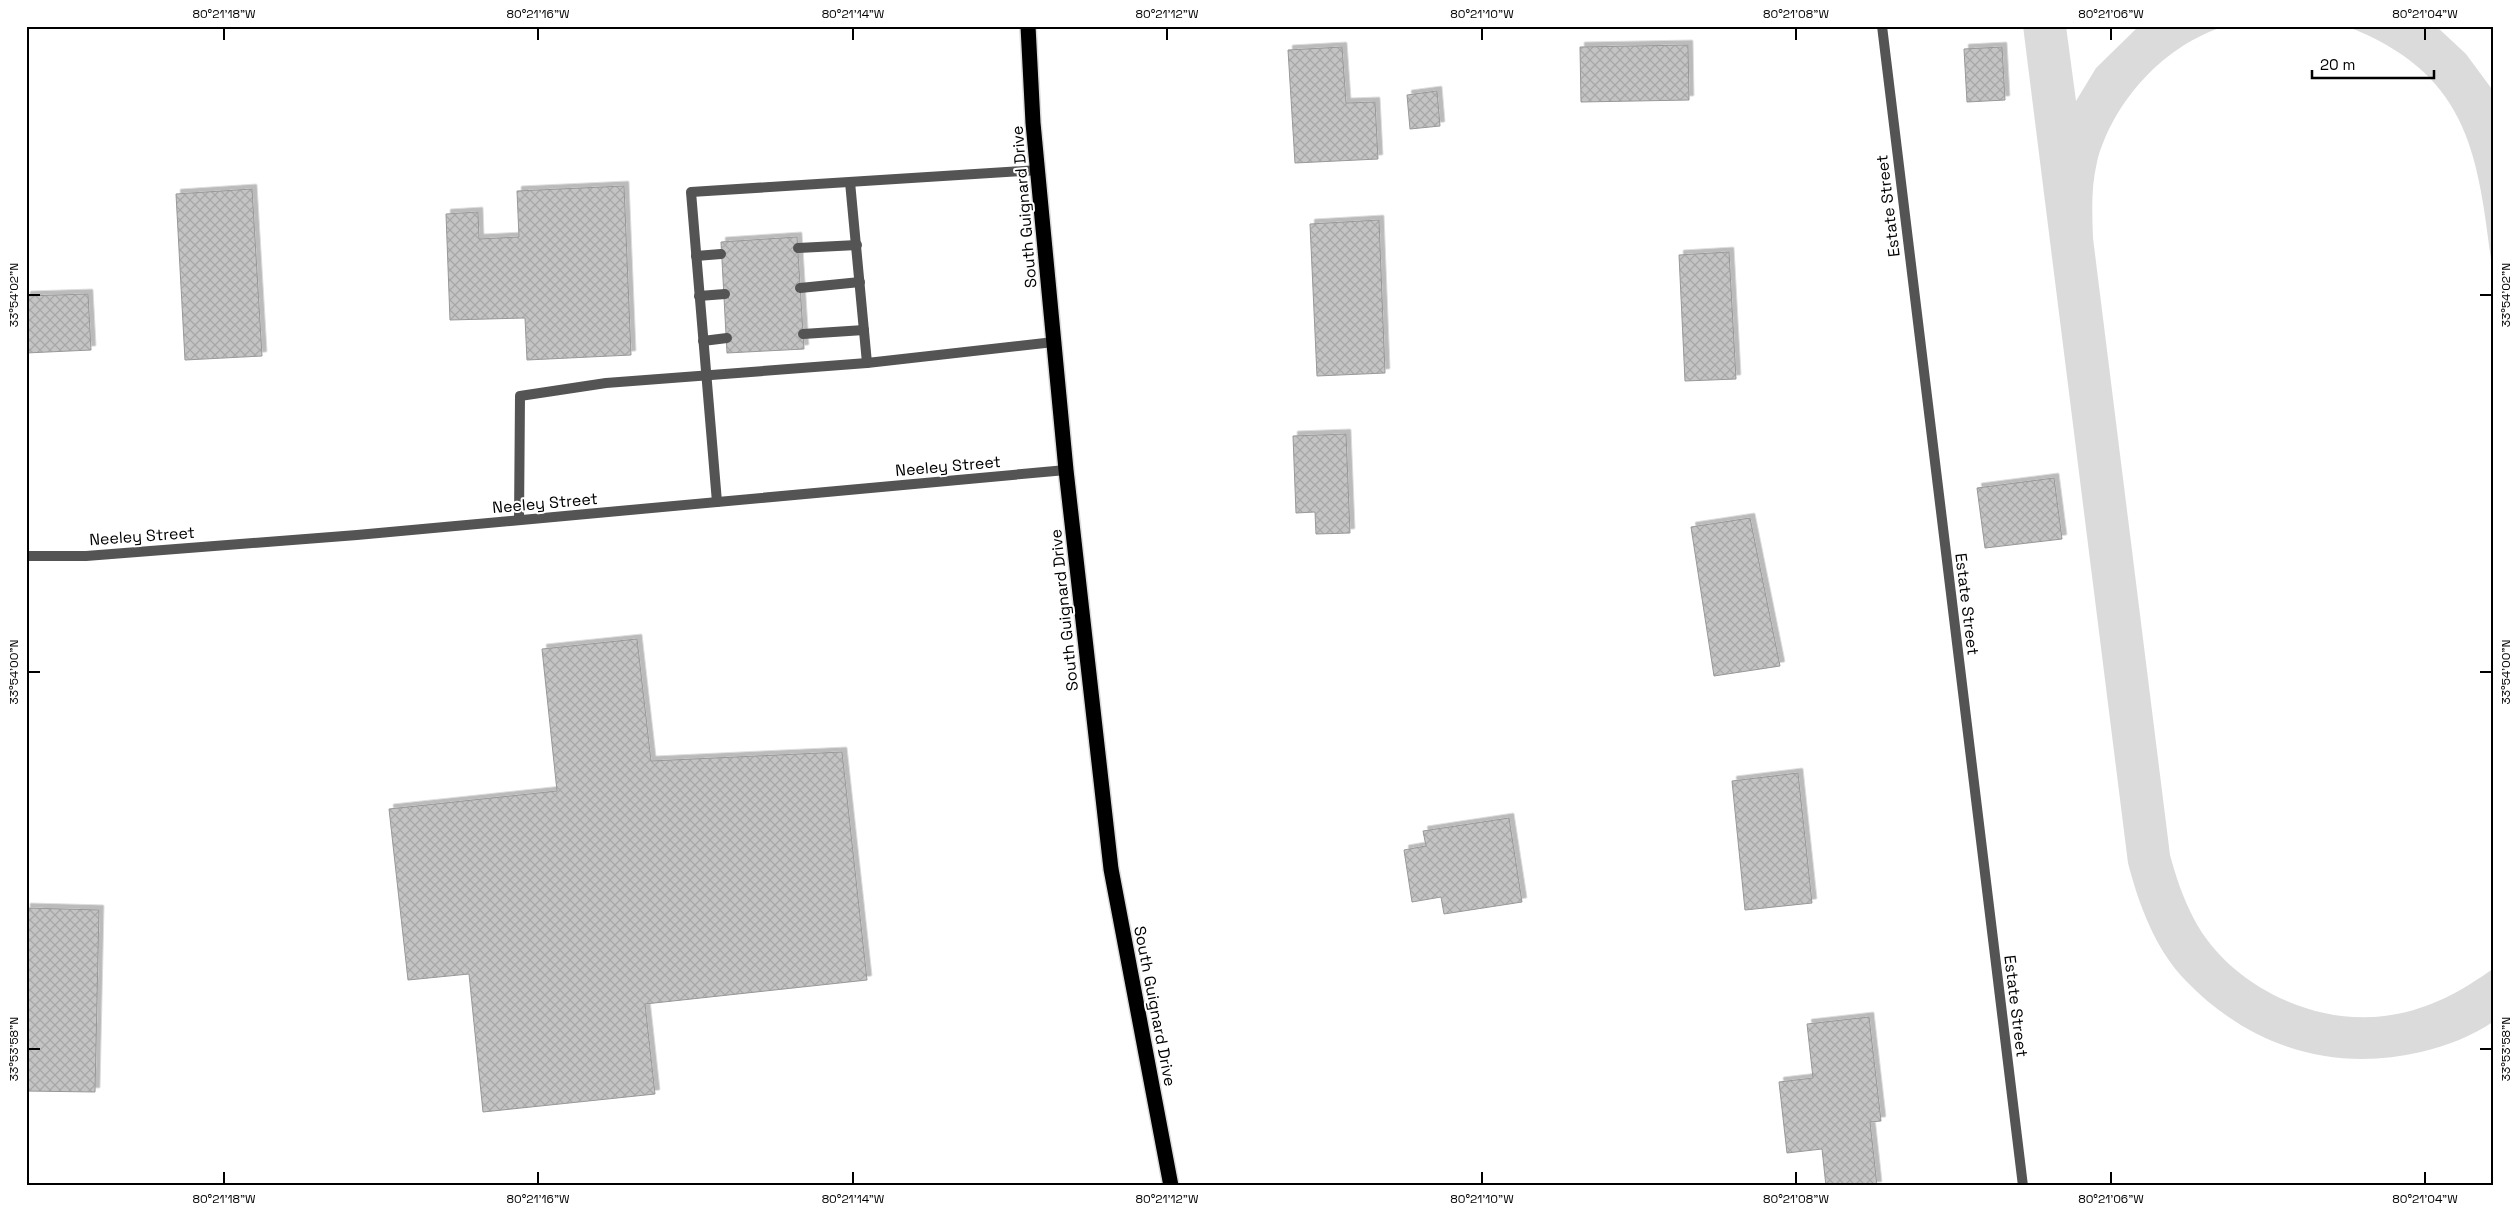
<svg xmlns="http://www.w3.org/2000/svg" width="2520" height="1212" viewBox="0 0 2520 1212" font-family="'Space Grotesk',sans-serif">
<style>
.green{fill:#dbdbdb}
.building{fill:url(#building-cross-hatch);stroke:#989898;filter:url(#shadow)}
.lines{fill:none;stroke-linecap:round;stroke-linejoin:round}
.highway-casing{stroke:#dbdbdb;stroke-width:18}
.lane{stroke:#545454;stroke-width:10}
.street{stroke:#545454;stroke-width:10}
.highway{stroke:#000;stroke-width:15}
.ticks{fill:none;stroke:#000;stroke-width:2}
.labels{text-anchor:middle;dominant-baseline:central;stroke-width:4;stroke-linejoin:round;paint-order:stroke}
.street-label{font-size:16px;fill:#000;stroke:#fff}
.neatline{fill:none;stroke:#000;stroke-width:2}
.ticks-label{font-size:12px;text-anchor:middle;fill:#000}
</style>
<defs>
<pattern id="building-cross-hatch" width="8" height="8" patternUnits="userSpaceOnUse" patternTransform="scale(1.25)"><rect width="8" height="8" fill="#c4c4c4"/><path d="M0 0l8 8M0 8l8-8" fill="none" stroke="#a7a7a7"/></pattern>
<filter id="shadow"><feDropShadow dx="4.5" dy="-4.5" stdDeviation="0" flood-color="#0004"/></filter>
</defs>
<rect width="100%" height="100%" fill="#fff"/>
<g class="green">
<path d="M2023,26h43l10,75 20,-33 43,-42h87c-61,18 -113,75 -129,136 -6,25 -5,50 -4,76l77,617c6,22 13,43 24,64 35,67 123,109 197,96 39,-6 71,-24 103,-47v53c-21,15 -48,25 -73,31 -89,21 -172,-6 -235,-71 -31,-32 -47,-76 -58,-118z"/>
<path d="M2346,26h90l30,28 28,38v191c-16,-121 -18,-207 -148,-257z"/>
</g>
<g class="building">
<polygon points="1688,45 1689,100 1581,102 1580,47"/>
<polygon points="1342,47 1346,103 1375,102 1378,159 1295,163 1288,50"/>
<polygon points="2002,47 2005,100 1967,102 1964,49"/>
<polygon points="1437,91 1440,126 1410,129 1407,95"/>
<polygon points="624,186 631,355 527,360 525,318 450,320 446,214 478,212 479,239 519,237 517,191"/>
<polygon points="252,189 262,356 185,360 176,194"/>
<polygon points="1379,220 1385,373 1317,376 1310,224"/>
<polygon points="797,237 804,349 727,353 721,242"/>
<polygon points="1729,252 1736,379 1685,381 1679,255"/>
<polygon points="88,294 91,350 26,353 26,296"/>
<polygon points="1346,434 1350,533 1316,534 1315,512 1296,513 1293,436"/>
<polygon points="2054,478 2062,539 1985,548 1977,488"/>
<polygon points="1750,518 1780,666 1714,676 1691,527"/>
<polygon points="637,639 651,761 842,752 867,980 645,1004 655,1094 483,1112 469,974 408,980 389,809 557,791 542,649"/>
<polygon points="1798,773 1812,903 1745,910 1732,781"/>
<polygon points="1509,818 1522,902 1444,914 1441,897 1412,902 1404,850 1426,846 1423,831"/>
<polygon points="26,908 99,910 95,1092 26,1091"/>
<polygon points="1869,1017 1881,1121 1870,1122 1877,1186 1826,1186 1822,1149 1787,1153 1779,1082 1813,1078 1807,1024"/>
</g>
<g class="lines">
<defs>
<polyline id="highway" points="1028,26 1033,123 1066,470 1111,869 1171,1186"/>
</defs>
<use href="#highway" class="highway-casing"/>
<g class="lane">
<polyline points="850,182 867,363"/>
<polyline points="798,248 857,245"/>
<polyline points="696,256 721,254"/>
<polyline points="800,288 860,282"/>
<polyline points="699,296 725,294"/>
<polyline points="803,334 864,330"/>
<polyline points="703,341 727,338"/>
<polyline points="717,502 691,192 1038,170"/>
<polyline points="519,520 520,396 606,383 867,363 1054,342"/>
</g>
<g class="street">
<polyline points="1882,26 2023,1186"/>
<polyline points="26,556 86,556 357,535 1066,470"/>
</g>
<use href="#highway" class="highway"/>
</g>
<path class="ticks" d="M224,28v12M538,28v12M853,28v12M1167,28v12M1482,28v12M1796,28v12M2111,28v12M2425,28v12M28,295h12M2480,295h12M28,672h12M2480,672h12M28,1049h12M2480,1049h12M224,1172v12M538,1172v12M853,1172v12M1167,1172v12M1482,1172v12M1796,1172v12M2111,1172v12M2425,1172v12"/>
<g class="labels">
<g class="street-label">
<text transform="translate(1888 206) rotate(-97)">Estate Street</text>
<text transform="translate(1024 207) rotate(-95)">South Guignard Drive</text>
<text transform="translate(948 466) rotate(-5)">Neeley Street</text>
<text transform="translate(545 503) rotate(-5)">Neeley Street</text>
<text transform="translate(142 536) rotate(-4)">Neeley Street</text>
<text transform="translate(1967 604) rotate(83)">Estate Street</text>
<text transform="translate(1064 610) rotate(-96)">South Guignard Drive</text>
<text transform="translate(1155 1006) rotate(79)">South Guignard Drive</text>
<text transform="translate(2016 1006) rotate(83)">Estate Street</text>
</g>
</g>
<rect width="2520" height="1212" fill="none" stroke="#ffffff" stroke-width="55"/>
<path d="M2312 70v8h122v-8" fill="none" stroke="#000000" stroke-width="2.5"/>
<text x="2320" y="70" font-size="15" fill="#000000" stroke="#ffffff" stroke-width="4" paint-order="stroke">20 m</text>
<rect x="28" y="28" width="2464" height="1156" class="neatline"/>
<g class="ticks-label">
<text x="224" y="18">80°21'18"W</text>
<text x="538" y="18">80°21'16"W</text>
<text x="853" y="18">80°21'14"W</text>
<text x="1167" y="18">80°21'12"W</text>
<text x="1482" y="18">80°21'10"W</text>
<text x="1796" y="18">80°21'08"W</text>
<text x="2111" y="18">80°21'06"W</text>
<text x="2425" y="18">80°21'04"W</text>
<text transform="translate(14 295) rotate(-90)" y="4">33°54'02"N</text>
<text transform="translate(2506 295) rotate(-90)" y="4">33°54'02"N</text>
<text transform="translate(14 672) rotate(-90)" y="4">33°54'00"N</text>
<text transform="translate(2506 672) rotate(-90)" y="4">33°54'00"N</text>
<text transform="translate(14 1049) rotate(-90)" y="4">33°53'58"N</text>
<text transform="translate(2506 1049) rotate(-90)" y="4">33°53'58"N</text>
<text x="224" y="1203">80°21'18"W</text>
<text x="538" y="1203">80°21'16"W</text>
<text x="853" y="1203">80°21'14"W</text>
<text x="1167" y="1203">80°21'12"W</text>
<text x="1482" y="1203">80°21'10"W</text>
<text x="1796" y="1203">80°21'08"W</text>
<text x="2111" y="1203">80°21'06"W</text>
<text x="2425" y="1203">80°21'04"W</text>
</g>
</svg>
